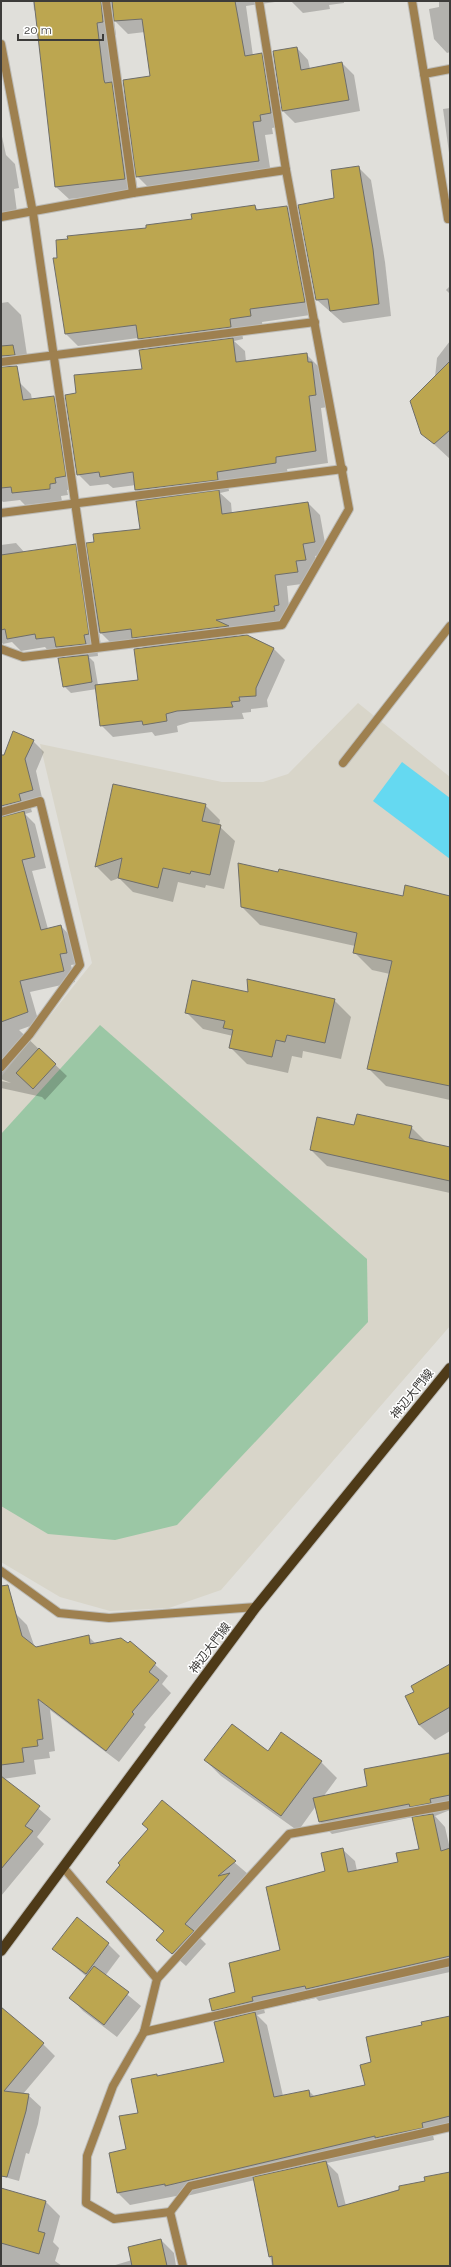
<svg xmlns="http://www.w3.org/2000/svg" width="451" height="2267" viewBox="0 0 451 2267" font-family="Raleway,'Noto Sans JP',sans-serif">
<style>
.built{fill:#d8d5c9}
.green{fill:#9bc7a5}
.water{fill:#65d9f1}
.shadow{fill:#0003;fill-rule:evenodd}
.building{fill:#bca650;stroke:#6f6e6a}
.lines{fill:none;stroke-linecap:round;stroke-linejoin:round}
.lane-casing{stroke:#bcbbb7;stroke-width:10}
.street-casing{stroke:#bcbbb7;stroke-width:10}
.primary-casing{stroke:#bcbbb7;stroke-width:12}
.lane{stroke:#9e804f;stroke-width:8}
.street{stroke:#9e804f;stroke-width:8}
.primary{stroke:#4e3a18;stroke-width:10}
.labels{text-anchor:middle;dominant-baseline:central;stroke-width:3;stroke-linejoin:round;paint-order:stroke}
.street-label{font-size:12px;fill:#3d3c3a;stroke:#fff}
</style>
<rect width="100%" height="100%" fill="#e0dfda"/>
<polygon class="built" points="358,703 450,777 450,1326 221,1590 169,1608 110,1611 60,1597 1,1562 1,1077 92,963 40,744 222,782 263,782 288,774"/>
<polygon class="green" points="100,1025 367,1259 368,1322 177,1525 115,1540 48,1534 1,1506 1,1134"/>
<polygon class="water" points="402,762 450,798 450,859 373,801"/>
<g class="shadow">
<path d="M33,1h249l-36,5 7,50 8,-2 13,13 9,59 -11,2 1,6 -8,1 6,39 -121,15 -15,-15 3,17 -69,8 -13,-12 -19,-174 -3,-3zM114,20l14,14 17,-2 6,45 -25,20 -10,-10 -7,-52h7z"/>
<polygon points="291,1 344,1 344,3 329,5 330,9 303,13"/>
<polygon points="439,1 450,1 450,52 447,53 434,39 429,9 439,7"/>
<polygon points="297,48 308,60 310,69 342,63 354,75 360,111 295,123 283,111 274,52"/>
<polygon points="450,108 450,160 443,109"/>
<polygon points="1,132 6,155 15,164 19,188 14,189 17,212 1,214"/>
<polygon points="358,167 371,180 385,262 391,316 343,323 317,300 335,199"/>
<path d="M255,206l4,5 28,-4 12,13 18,94 -55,8 1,6 -21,4 1,7 -9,2 11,10 1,11 60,-8 12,12 1,4 4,5 5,32 -7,1 7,55 -41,6 1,6 -60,9 1,7 -9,2 11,10 1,11 76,-11 12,12 7,39 -12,2 2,15 -8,12 -22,3 3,31 -4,6 -54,8 7,6 8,-1 27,13 11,11 -18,40 1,7 -17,2v3l-9,1 2,6 -54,3 -13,4 1,6 -23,4 -3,-4 -39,5 -12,-12 -4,-36 -26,4 -7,-7 4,-28 -8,-8 -11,2 -4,-5 -24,4 -9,-9 -9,2 -2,-2v-97l15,-2 9,10 50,-8 15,15 5,-17 46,-13 6,-29 -11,-11v-5l-23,3 -5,-4 -18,2 -12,-12 -1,-80 66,-25 7,-19 -12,-12 -60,8 -12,-12 81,-105zM99,631l13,13 25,-2 7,7 -5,31 -41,5 -4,-23 -5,-5 9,-1 -1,-9h4z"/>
<polygon points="450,286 450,294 446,290"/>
<polygon points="8,302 21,315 27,355 1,359 1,303"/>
<polygon points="450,341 450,459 422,433 435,377 437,358"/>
<polygon points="19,382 31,394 32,400 54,397 66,409 77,488 67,490 68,495 61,496 62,501 25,505 20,500 3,502 1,500 1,384"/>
<polygon points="33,741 44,752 36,771 43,802 30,805 32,812 25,814 35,824 46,868 32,871 48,929 61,926 72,938 78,964 71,965 75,982 30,992 39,1023 19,1030 67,1076 45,1100 42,1097 1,1088 1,1081 11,1083 1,1079 1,1014 8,1020 1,995 1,763"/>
<polygon points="205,805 220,820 219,826 235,841 224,889 206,885 205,888 178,882 173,902 133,892 119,878 111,881 96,866"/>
<polygon points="450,897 450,1100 386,1086 368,1068 390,974 372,970 354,952 355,946 260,925 242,907"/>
<polygon points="249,994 334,1000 351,1017 341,1059 303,1051 302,1058 292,1056 288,1073 247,1064 230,1047 233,1036 203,1029 186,1012"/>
<polygon points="355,1127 411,1127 427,1143 450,1148 450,1193 327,1166 311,1150"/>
<polygon points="1,1611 15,1613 27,1625 35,1648 88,1636 96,1644 129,1644 130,1643 168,1676 162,1684 171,1693 144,1725 146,1727 119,1762 50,1710 55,1751 49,1752 50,1758 34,1760 36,1774 3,1779 51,1819 37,1837 44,1844 1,1896"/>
<polygon points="450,1665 450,1731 435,1740 419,1725 416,1692"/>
<polygon points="268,1752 321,1762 337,1778 323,1797 368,1787 365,1770 450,1752 450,1810 435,1816 445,1827 450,1849 450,1972 319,2001 316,1998 264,2009 265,2013 257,2015 267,2025 283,2096 309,2091 315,2097 366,2086 373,2063 423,2026 450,2018 450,2131 433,2135 434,2140 327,2163 338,2174 346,2206 450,2173 450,2266 272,2266 255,2180 178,2198 176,2196 130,2205 118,2193 110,2154 127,2150 139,2114 157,2075 159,2077 225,2063 223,2021 213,2010 236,1993 282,1951 326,1872 342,1849 355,1861 357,1871 399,1863 421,1849 413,1817 332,1834 320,1822 316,1806 298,1831 221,1776 205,1760"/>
<polygon points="162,1801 248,1874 238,1883 242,1887 198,1936 206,1944 186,1966 157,1940 164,1932 107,1882 149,1830"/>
<polygon points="108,1944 120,1956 105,1976 141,2006 117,2037 83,2011 71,1998 87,1977 54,1949"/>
<polygon points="1,2019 43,2044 55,2056 23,2094 28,2095 41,2107 38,2124 29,2154 26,2153 19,2181 1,2176"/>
<polygon points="1,2189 46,2202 60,2216 53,2242 59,2248 55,2261 62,2266 1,2266"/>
<polygon points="161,2240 174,2253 176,2266 112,2266 132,2260"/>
</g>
<g class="building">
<polygon points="34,1 101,1 103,22 97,23 104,80 105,83 112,82 125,179 55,187"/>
<polygon points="112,1 235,1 245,56 262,53 271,113 260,115 261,121 253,122 259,161 136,177 123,80 150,76 142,19 114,21"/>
<polygon points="297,47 301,70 342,62 349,100 282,111 273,51"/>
<polygon points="359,166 373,249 379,304 330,311 328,299 316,300 298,205 334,198 331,170"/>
<polygon points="255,205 256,210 287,206 305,302 250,309 251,316 230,319 231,327 138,339 136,325 65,334 53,258 57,258 56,240 68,239 67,236 146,228 146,225 192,219 191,214"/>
<polygon points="233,338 236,362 307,353 308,362 312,362 316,395 309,396 316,451 276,457 276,463 217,472 218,480 135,490 133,472 100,477 99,472 77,475 65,395 76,393 74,375 142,369 139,350"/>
<polygon points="13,345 15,355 1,356 1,346"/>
<polygon points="450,361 450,430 434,444 421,434 410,401"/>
<polygon points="17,366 23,400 54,396 66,476 55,478 56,483 50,484 50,489 12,493 11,487 1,488 1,367"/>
<polygon points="219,490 222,514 308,502 315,542 303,544 306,560 296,561 298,572 275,575 279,605 274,606 275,611 216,620 229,626 132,638 131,629 100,633 86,543 94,542 93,534 140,529 136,501"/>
<polygon points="76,544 89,634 84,635 86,644 56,647 54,637 36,639 35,634 7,639 5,629 1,630 1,555"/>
<polygon points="247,635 274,648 256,688 256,696 239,697 240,701 231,702 233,707 177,711 166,714 167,721 143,725 142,721 100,726 95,685 138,680 134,649"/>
<polygon points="88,655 92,682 63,687 58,658"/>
<polygon points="13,731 34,740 25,759 33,790 19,794 21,801 1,806 1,755 4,755"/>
<polygon points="113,784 206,804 202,821 221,825 210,875 191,871 190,874 163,868 158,888 118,878 122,858 95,867"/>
<polygon points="24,811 35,857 22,860 41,930 61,925 67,953 60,954 64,971 20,981 28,1012 1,1022 1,817"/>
<polygon points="238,863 278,872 279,869 403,896 405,885 450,896 450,1086 367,1069 392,961 353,953 357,933 241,907"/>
<polygon points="247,979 335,999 325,1043 287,1035 285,1042 276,1040 272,1057 229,1048 233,1030 223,1028 225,1021 185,1013 192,980 248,992"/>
<polygon points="39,1048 56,1064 33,1089 16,1073"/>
<polygon points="357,1114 412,1126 409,1138 450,1147 450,1181 310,1150 317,1117 354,1125"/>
<polygon points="8,1585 22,1636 36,1647 89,1635 90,1644 121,1638 128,1643 130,1641 156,1663 149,1672 159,1680 132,1712 134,1714 106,1751 38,1699 43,1739 37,1740 38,1746 22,1748 24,1762 1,1765 1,1586"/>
<polygon points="450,1664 450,1707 419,1725 405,1696 414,1692 411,1686"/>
<polygon points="232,1724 268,1751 281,1732 322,1761 281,1816 204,1760"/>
<polygon points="450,1753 450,1795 430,1799 431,1803 410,1807 409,1804 319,1822 313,1798 367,1786 364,1769"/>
<polygon points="1,1776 40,1806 25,1826 33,1831 1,1869"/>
<polygon points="162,1800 236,1861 218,1876 230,1873 185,1924 194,1931 172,1954 156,1940 164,1931 106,1882 120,1865 118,1863 148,1829 142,1824"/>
<polygon points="433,1814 441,1851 450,1848 450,1956 306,1989 305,1986 252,1997 253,2001 212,2011 209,1999 235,1992 229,1963 280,1950 266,1887 325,1871 321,1853 343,1848 348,1872 398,1862 396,1853 419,1849 412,1817"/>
<polygon points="77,1917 109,1943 86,1974 52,1949"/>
<polygon points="94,1966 129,1992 104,2025 69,1998"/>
<polygon points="1,2007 44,2043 4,2091 29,2094 26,2111 7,2177 1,2176"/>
<polygon points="255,2012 274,2097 309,2090 310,2097 365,2085 360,2065 371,2062 366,2037 422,2025 421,2022 450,2016 450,2116 422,2123 423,2128 375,2138 375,2136 165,2186 165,2184 117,2193 109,2153 126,2149 119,2116 138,2113 131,2079 157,2074 157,2076 224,2062 214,2022"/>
<polygon points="326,2161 338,2207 399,2190 399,2186 425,2181 424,2177 450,2172 450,2266 273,2266 272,2256 269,2257 253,2177"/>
<polygon points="1,2188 46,2201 38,2231 45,2233 39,2254 1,2243"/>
<polygon points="161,2239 167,2266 132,2266 128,2247"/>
</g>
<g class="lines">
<defs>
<polyline id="lane" points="343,763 450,626"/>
<g id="street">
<polyline points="106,1 133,193"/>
<polyline points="412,1 448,219 450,219"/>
<polyline points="1,44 33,213 96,647"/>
<polyline points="424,74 450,69"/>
<polyline points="1,217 133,193 286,170"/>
<polyline points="1,362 315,322"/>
<polyline points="1,513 343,469"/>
<polyline points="1,649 23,657 282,625 349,509 286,170 259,1"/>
<polyline points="1,812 40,801 80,965 30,1034 1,1067"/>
<polyline points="1,1571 59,1613 109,1618 256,1607"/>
<polyline points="63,1867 157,1979 144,2032 113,2086 87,2156 86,2203 114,2219 170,2212 190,2186 450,2127"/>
<polyline points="157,1979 289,1834 450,1805"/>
<polyline points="144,2032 450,1962"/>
<polyline points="170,2212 183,2266"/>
</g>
<polyline id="primary" points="1,1951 256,1607 450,1368"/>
</defs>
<use href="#lane" class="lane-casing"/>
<use href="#street" class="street-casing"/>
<use href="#primary" class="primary-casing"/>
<use href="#lane" class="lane"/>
<use href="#street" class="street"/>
<use href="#primary" class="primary"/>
</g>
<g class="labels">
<g class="street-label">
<text transform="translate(412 1394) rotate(-51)">神辺大門線</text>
<text transform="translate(210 1648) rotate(-53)">神辺大門線</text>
</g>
</g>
<rect width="451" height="2267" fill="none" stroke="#3d3c3a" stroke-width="4"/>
<path d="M18 34v6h85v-6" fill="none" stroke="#3d3c3a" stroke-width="2"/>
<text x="24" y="34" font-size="12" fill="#3d3c3a" stroke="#ffffff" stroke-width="3" paint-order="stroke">20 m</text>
</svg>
